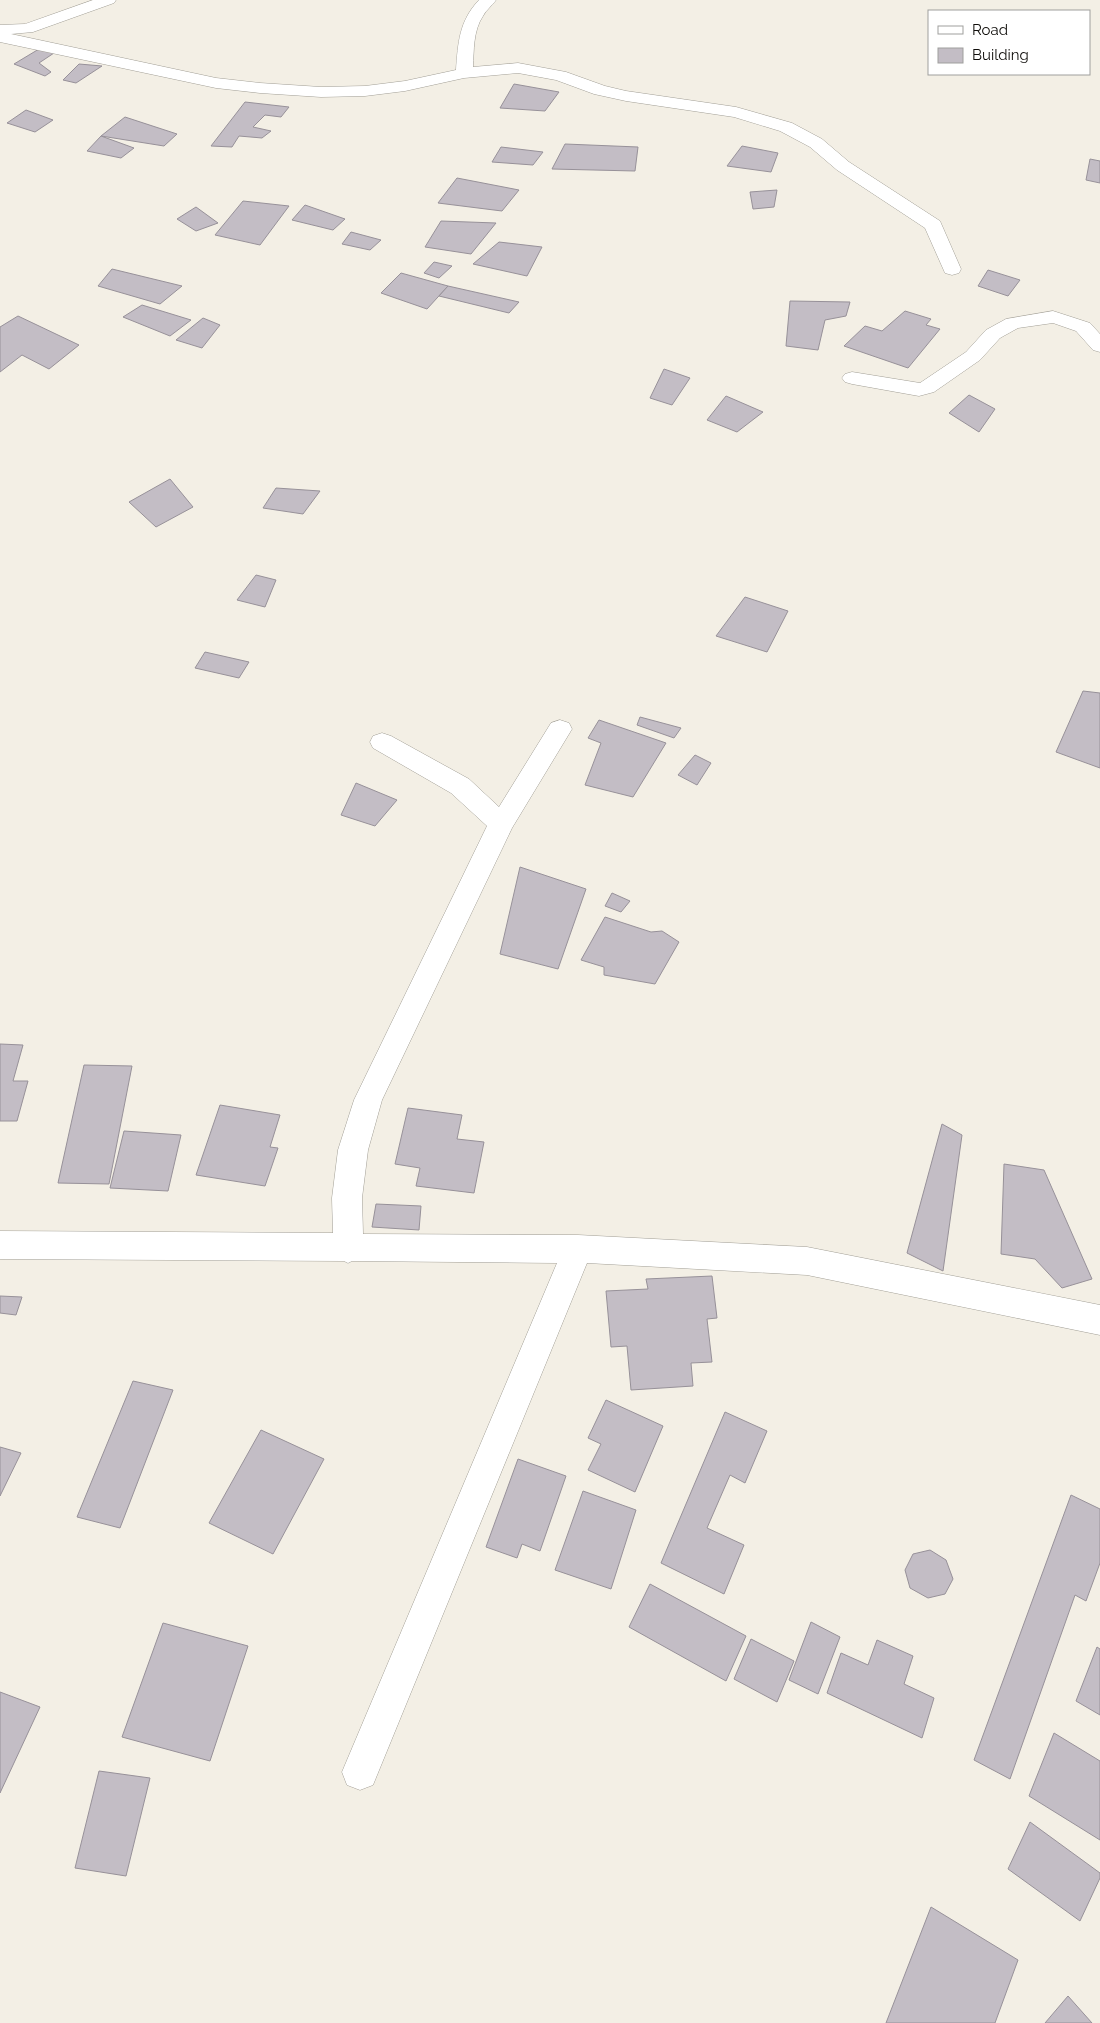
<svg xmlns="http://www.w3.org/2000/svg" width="1100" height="2023" viewBox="0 0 1100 2023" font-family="Raleway,sans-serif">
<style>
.building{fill:#c3bdc5;stroke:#979199}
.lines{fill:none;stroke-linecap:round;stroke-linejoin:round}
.street-casing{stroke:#a29f96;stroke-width:1}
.street{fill:#fff;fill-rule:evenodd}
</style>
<rect width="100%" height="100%" fill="#f3efe5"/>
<g class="building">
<polygon points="44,46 60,49 39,63 51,72 45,76 14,64"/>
<polygon points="79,64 102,66 76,83 63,80"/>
<polygon points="514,84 559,92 545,111 500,108"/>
<polygon points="245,102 289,107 281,117 265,115 253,127 271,131 262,138 239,136 232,147 211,146"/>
<polygon points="26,110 53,120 35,132 7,123"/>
<polygon points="125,117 177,134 164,146 101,136"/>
<polygon points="101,136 134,148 121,158 87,151"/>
<polygon points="565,144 638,147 635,171 552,169"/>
<polygon points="742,146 778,153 771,172 727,166"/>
<polygon points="501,147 543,152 533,165 492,162"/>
<polygon points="1090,159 1100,161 1100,183 1086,180"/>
<polygon points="457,178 519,190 502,211 438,203"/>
<polygon points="777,190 774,207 753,209 750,192"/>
<polygon points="243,201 289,206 260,245 215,235"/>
<polygon points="305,205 345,219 333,230 292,220"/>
<polygon points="196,207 218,223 196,231 177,219"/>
<polygon points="441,221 496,223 471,254 425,247"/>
<polygon points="351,232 381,240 370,250 342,244"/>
<polygon points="499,242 542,247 527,276 473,264"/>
<polygon points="434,262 452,266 439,278 424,273"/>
<polygon points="112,269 182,286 160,304 98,286"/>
<polygon points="988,270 1020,280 1008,296 978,286"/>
<polygon points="401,273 448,286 427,309 381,293"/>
<polygon points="448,286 519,302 509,313 439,296"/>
<polygon points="790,301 850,302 846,316 825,320 818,350 786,346"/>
<polygon points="142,305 191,320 170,336 123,317"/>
<polygon points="905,311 931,319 926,325 940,329 908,368 844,346 865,326 882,331"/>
<polygon points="18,316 79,345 49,369 22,355 0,372 0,327"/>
<polygon points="203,318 220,325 202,348 176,340"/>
<polygon points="664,369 690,378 672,405 650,398"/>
<polygon points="969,395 995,409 979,432 949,413"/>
<polygon points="726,396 763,412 737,432 707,420"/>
<polygon points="170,479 193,507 156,527 129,502"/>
<polygon points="276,488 320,491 303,514 263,508"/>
<polygon points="256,575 276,580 265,607 237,600"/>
<polygon points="745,597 788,611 767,652 716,636"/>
<polygon points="205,652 249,662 239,678 195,668"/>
<polygon points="1083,691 1100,693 1100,768 1056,752"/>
<polygon points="640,717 681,728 674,738 637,725"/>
<polygon points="599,720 666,743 633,797 585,785 601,743 588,738"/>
<polygon points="695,755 711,763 697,785 678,775"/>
<polygon points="356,783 397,800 375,826 341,815"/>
<polygon points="520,867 586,889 558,969 500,954"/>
<polygon points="612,893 630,901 621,912 605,906"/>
<polygon points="605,917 651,932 662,931 679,942 655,984 604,975 604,967 581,960"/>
<polygon points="0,1044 23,1045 13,1081 28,1081 17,1121 0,1121"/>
<polygon points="84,1065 132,1066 109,1184 58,1183"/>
<polygon points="220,1105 280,1115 270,1147 278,1148 265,1186 196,1175"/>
<polygon points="408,1108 462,1115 457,1139 484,1142 474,1193 416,1186 420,1168 395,1164"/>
<polygon points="942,1124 962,1135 943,1271 907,1253"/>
<polygon points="124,1131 181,1135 168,1191 110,1188"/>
<polygon points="1004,1164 1044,1170 1092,1279 1062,1288 1035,1259 1001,1254"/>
<polygon points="376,1204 421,1206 419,1230 372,1227"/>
<polygon points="712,1276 717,1318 707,1319 712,1362 691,1363 693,1386 631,1390 627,1346 611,1347 606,1291 648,1289 646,1279"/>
<polygon points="0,1296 22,1297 16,1315 0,1313"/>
<polygon points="133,1381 173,1390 120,1528 77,1517"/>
<polygon points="606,1400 663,1426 635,1492 588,1470 601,1444 588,1438"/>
<polygon points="725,1412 767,1431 745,1483 730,1475 707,1528 744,1545 724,1594 661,1563"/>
<polygon points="261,1430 324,1459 273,1554 209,1523"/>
<polygon points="0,1447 21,1453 0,1496"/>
<polygon points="518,1459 566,1476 540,1551 522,1544 517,1558 486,1547"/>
<polygon points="583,1491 636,1510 611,1589 555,1570"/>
<polygon points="1071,1495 1100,1509 1100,1563 1086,1601 1075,1595 1010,1779 974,1760"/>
<polygon points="930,1550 946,1560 953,1579 945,1594 928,1598 910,1588 905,1570 913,1554"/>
<polygon points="650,1584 746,1636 726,1681 629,1627"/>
<polygon points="811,1622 840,1637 818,1694 789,1680"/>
<polygon points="163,1623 248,1646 210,1761 122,1737"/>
<polygon points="751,1639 794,1661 777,1702 734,1679"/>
<polygon points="877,1640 913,1656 904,1684 934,1698 922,1738 827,1693 841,1653 868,1665"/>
<polygon points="1097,1647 1100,1649 1100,1715 1076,1701"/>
<polygon points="0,1692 40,1707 0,1793"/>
<polygon points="1054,1733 1100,1761 1100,1840 1029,1796"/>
<polygon points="99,1771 150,1778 126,1876 75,1868"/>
<polygon points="1030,1822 1100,1873 1100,1878 1080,1921 1008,1869"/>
<polygon points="931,1907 1018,1960 995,2023 886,2023"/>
<polygon points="1068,1996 1092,2023 1045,2023"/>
</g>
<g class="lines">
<defs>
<g id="street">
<path d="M93,0h23l-2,3 -81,29 -22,2 205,44 44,5 61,4 44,-1 40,-5 51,-11c2,-27 3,-49 23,-70h17c-4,6 -10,10 -13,16 -10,15 -9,34 -10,51l45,-4 48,9 39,14 21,5 110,16 56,16 30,16 27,23 91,59 21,48 -2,4 -7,2 -7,-2 -20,-45 -88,-58 -27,-23 -30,-16 -46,-14 -108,-16 -32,-7 -38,-14 -38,-7 -54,5 -59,13 -40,5 -44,1 -61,-4 -44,-5 -216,-46v-17l25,-1z"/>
<polygon points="1053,311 1090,323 1100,334 1100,352 1093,350 1076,331 1053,323 1018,328 1000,338 980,360 934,392 919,396 852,384 845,382 842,378 845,374 852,372 920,383 966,352 986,330 1006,319"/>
<polygon points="560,720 569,723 572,729 512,828 382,1100 368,1150 362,1198 363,1234 578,1235 807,1247 1100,1305 1100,1335 807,1275 587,1263 373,1785 360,1790 347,1785 342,1772 557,1263 352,1261 348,1263 344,1261 0,1259 0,1231 333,1233 332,1198 338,1150 354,1100 487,826 451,793 373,748 370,742 373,736 382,733 391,736 469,779 499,807 551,723"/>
</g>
</defs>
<use href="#street" class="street-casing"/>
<use href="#street" class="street"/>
</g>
<rect x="928" y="10" width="162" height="65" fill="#ffffff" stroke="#9f9f9d"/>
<rect x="938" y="26" width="25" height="8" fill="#ffffff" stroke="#9f9f9d"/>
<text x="972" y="35" font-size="15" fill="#100e0b">Road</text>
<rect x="938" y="48" width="25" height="15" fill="#c3bdc5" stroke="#9f9f9d"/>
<text x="972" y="60" font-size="15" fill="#100e0b">Building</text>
</svg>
